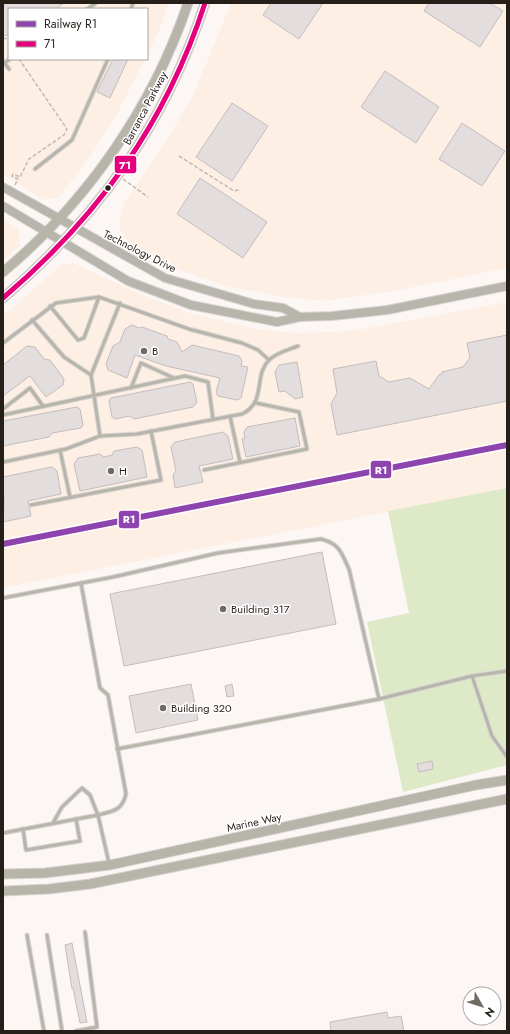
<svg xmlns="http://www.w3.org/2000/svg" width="510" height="1034" viewBox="0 0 510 1034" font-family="Jost,sans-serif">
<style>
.built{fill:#fdefe4}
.green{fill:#dde9c7}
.building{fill:#e4ddde;stroke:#c3bdbe}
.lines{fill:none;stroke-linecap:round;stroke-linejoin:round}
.service-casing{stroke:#d9d4d2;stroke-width:5}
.tertiary-casing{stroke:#d9d4d2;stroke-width:10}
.secondary-casing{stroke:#d9d4d2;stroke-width:11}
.path{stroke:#bebbb4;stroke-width:1.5;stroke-dasharray:4 2;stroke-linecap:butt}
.service{stroke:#b7b5ac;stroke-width:3}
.tertiary{stroke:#b7b5ac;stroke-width:8}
.secondary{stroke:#b7b4aa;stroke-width:9}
.bus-1-casing{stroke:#fff;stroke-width:8}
.bus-1{stroke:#e5007d;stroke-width:5}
.rail-1-casing{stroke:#fff;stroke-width:9}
.rail-1{stroke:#8e44ad;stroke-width:6}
.bus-dot{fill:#261f19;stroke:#fff;stroke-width:1.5}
.poi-dot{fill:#716b66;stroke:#fff;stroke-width:1.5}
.labels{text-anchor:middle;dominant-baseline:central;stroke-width:3;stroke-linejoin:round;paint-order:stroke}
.street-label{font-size:11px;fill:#261f19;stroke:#fff}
.poi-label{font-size:11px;fill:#261f19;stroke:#fff;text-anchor:start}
.line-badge{stroke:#fff;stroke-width:1.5}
.badge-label{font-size:11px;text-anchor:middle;font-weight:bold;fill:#fff}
</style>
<rect width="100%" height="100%" fill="#fcf7f4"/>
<g class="built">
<polygon points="3,3 169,3 158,33 147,55 147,9 9,9 9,59 145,59 114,119 88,160 58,198 44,200 3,174"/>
<polygon points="231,3 507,3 507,268 394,291 324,301 283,297 226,286 172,267 134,246 124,237 119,225 124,203 166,141 193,96"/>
<polygon points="3,220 19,229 20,246 3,260"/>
<polygon points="73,263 133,291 189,313 256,329 297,333 334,332 363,329 507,302 507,488 3,588 3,316 61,265"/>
</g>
<polygon class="green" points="507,488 507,765 403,792 367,622 409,613 388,511"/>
<g class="building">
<polygon points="3,3 64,3 56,9 9,9 9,36 3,35"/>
<polygon points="271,3 323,3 299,39 263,15"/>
<polygon points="429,3 490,3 503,11 480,47 424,11"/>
<polygon points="113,59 128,59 110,98 97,92"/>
<polygon points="385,71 439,107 416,143 361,107"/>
<polygon points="232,103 268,126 232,181 196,157"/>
<polygon points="462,123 505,151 482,186 439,159"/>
<polygon points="200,178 267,222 243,258 177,214"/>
<polygon points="132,325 139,328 142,327 167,336 168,339 177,342 182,352 192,345 239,356 242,361 241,366 248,367 241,398 237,400 218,396 216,392 220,378 166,366 135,355 127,378 108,370 106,364 113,346 120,342 125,329"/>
<polygon points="507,335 507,401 337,435 331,404 337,393 333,369 376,361 379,376 389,382 410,378 429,389 439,375 442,374 442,372 463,367 470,358 467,343"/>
<polygon points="27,346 35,347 44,359 50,360 64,379 63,385 46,397 30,376 3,396 3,365"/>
<polygon points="297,362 303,397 295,399 285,391 279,392 275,372 279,365"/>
<polygon points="190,382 193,384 197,402 193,407 134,419 130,416 115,419 112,417 109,401 111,398"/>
<polygon points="77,407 80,409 83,425 81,428 52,433 49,437 3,446 3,421"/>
<polygon points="295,418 300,446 246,457 242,439 245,438 244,432 247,427"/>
<polygon points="223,432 228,436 233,459 199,466 203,482 175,488 173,475 176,471 171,447 175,442"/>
<polygon points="137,447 142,450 147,477 80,491 74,464 78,458 100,454 104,457 112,455 114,451"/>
<polygon points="52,467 57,471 61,494 28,501 31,516 3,522 4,505 3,477"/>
<polygon points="322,552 336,624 124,666 110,594"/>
<polygon points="191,684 198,720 136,733 129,696"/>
<polygon points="232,684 234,696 227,697 225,686"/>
<polygon points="432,761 433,769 419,772 417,764"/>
<polygon points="72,943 87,1022 80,1023 73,988 72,989 65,945"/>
<polygon points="387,1012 388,1018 401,1016 404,1031 331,1031 330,1022"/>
</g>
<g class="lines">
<defs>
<g id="service">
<polyline points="87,9 96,3"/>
<polyline points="131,9 133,3"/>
<polyline points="3,61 9,69"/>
<polyline points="3,64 10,59"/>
<polyline points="35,169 72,140 108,59"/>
<polyline points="50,306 78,340 84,338 99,297"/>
<polyline points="32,320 64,357 91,375"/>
<polyline points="3,343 56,303 99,297 189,329 242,343 258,350 269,360"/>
<polyline points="131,388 141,363 174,378"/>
<polyline points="3,409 30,388 43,406"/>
<polyline points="3,415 185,376 208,382 213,419"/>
<polyline points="230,416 240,462"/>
<polyline points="100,436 91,375 120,303"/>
<polyline points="60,450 70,497"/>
<path d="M3,462l63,-13 34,-13 37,-2 105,-20c25,-12 11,-38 27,-54 7,-7 19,-10 29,-14"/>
<polyline points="204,470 307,449 299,412 256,403"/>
<polyline points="31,505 161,480 151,431"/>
<path d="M3,598l110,-21 105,-24 103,-14c19,5 20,13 28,30l30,130"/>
<polyline points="472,676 492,736 507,757"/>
<polyline points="117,749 379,699 472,676 507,671"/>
<path d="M53,823l9,-16 20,-19 8,7 8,20c15,-4 24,-4 28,-21l-18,-99 -8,-7 -19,-105"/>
<polyline points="23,829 26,850 80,841 76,819"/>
<polyline points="3,833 98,815 109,863"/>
<polyline points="27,935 44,1031"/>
<polyline points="47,935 62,1031"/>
<polyline points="76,1031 97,1027 85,932"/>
</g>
<g id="tertiary">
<polyline points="3,187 165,278 254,304 283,308 300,317"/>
<polyline points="3,206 128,281 191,305 277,322 300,317 332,316 387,310 507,286"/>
</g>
<g id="secondary">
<path d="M3,272c84,-70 150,-165 185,-269"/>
<path d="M3,298c95,-81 163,-175 202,-295"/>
<polyline points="3,874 45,873 110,865 476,785 507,780"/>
<polyline points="3,891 49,889 90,884 507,799"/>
</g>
</defs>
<use href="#service" class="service-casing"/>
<use href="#tertiary" class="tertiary-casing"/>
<use href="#secondary" class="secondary-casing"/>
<g class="path">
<polyline points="3,38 9,39"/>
<polyline points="179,156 234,191 239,190"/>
<polyline points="123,179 148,197"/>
<polyline points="15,185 18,179 12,176 13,174 20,177 29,159 64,135 67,129 19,59"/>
</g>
<use href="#service" class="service"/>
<use href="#tertiary" class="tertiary"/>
<use href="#secondary" class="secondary"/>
<defs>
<path id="bus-1" d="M3,298c95,-81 163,-175 202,-295"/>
</defs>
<use href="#bus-1" class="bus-1-casing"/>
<use href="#bus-1" class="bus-1"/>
<defs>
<polyline id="rail-1" points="3,544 507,445"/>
</defs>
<use href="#rail-1" class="rail-1-casing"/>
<use href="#rail-1" class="rail-1"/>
</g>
<circle class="bus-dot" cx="108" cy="188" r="3.5"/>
<g class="poi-dot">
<circle cx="144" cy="351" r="4"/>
<circle cx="111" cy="471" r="4"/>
<circle cx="223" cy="609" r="4"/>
<circle cx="163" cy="708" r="4"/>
</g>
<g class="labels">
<g class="street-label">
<text transform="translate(145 108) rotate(-62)">Barranca Parkway</text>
<text transform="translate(140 251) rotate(27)">Technology Drive</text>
<text transform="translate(254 822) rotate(-12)">Marine Way</text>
</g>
<g class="poi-label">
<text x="152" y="351">B</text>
<text x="119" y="471">H</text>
<text x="231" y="609">Building 317</text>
<text x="171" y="708">Building 320</text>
</g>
</g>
<g class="line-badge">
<rect x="114" y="155" width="23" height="19" rx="4" fill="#e5007d"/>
<rect x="370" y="460" width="22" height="19" rx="4" fill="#8e44ad"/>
<rect x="118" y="510" width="22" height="19" rx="4" fill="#8e44ad"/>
</g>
<g class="badge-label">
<text x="125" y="169">71</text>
<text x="381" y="474">R1</text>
<text x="129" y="523">R1</text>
</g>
<rect width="510" height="1034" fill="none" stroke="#261f19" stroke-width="8"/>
<rect x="8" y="8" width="140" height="52" fill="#ffffff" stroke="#a8a5a3"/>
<rect x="16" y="21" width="20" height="6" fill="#8e44ad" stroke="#a8a5a3"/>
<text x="44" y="28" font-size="12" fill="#261f19">Railway R1</text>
<rect x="16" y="41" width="20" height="6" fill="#e5007d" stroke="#a8a5a3"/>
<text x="44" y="48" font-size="12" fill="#261f19">71</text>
<g transform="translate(482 1006) rotate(129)"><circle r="19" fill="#ffffff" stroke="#a8a5a3"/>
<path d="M0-3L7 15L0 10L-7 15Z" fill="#716b66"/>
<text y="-6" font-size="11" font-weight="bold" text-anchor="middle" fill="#261f19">N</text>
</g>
</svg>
